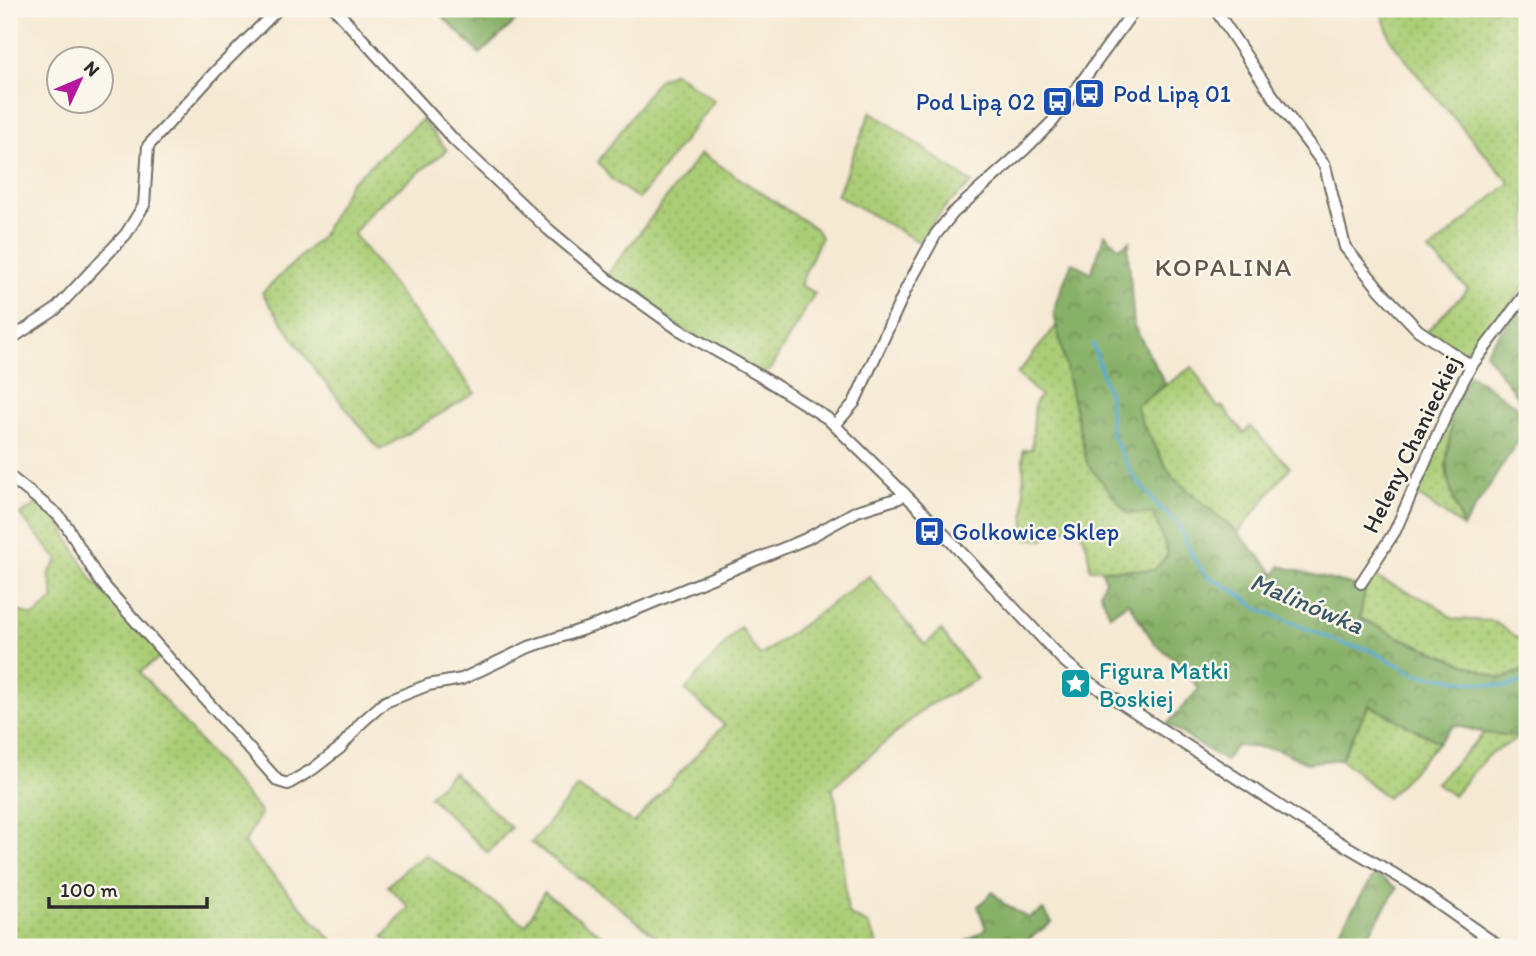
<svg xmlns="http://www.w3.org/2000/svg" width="1536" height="956" viewBox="0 0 1536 956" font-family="Itim,sans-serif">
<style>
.grass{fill:url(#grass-dots);stroke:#6a7c50;stroke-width:2}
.forest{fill:url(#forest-crowns);stroke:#596e49;stroke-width:2}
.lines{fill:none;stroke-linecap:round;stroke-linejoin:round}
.stream{stroke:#56aad2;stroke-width:3.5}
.minor-casing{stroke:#726e66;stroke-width:14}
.minor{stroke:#fff;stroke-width:10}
.labels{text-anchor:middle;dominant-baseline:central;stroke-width:5;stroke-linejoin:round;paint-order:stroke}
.transit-label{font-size:24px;fill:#164399;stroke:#fbf7ec;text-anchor:start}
.street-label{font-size:24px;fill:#2b2b2b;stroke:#fbf7ec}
.culture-label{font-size:24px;fill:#0d838f;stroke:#fbf7ec;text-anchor:start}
.neighbourhood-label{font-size:26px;letter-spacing:2px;fill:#65564d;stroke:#fbf7ec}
.water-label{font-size:26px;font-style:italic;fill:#3a5765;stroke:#fbf7ec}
</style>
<defs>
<pattern id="grass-dots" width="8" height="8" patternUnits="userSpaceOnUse" patternTransform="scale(1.75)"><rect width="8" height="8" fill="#aacd76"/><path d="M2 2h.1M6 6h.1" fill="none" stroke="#92b066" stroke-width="1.8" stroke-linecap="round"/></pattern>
<pattern id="forest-crowns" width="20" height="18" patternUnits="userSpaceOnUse" patternTransform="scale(1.75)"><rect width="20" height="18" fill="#87b067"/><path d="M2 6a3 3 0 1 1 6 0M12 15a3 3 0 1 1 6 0" fill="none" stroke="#6f8f55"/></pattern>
</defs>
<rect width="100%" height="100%" fill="#fbf7ec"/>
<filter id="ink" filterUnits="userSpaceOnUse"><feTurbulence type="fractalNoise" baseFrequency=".0143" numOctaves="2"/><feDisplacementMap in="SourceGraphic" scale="14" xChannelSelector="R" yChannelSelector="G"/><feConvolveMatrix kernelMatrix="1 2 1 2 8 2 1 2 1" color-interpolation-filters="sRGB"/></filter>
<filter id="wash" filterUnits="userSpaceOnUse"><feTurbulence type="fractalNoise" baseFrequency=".00686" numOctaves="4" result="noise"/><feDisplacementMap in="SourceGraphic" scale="28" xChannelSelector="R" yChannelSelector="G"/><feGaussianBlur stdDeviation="1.57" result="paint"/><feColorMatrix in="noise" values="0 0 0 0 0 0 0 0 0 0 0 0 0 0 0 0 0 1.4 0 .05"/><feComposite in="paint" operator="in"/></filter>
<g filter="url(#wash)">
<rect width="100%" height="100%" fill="#f5e9d3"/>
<g class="grass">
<polygon points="1380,9 1527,9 1527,282 1469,361 1427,331 1468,289 1429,251 1510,183 1422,81 1391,40"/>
<polygon points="674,72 714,101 639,199 612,180 598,162 657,81"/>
<polygon points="871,111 972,183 945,207 919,242 837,195"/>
<polygon points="422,120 447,150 372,210 354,234 475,393 380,450 317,373 262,293 321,237 350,183"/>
<polygon points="701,153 816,229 821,237 800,285 815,293 769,371 761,372 691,335 607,275"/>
<path d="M1057,325l30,138 67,51 14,41 -14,15 -64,-1c-2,-16 -2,-32 -15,-42l-25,6 -7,7 -22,-2 4,-6 -2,-82 9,-1 3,-47 6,-6 -24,-22z"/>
<polygon points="1192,367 1218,408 1222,406 1244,433 1250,427 1290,467 1238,533 1172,477 1142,423 1136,406"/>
<path d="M1450,411c5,20 -6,41 -3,62 2,18 11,37 16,54l-47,-33z"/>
<polygon points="38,503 56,517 93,581 163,655 140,672 261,813 244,844 338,947 9,947 9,931 14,928 9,922 9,608 33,616 54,599 49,573 58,560 20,515"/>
<polygon points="869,576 925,645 941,630 977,679 926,707 832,788 836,801 848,914 868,924 879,947 669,947 614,903 531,843 578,787 634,823 724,725 685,690 740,627 760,656"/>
<polygon points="1372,576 1435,604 1453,619 1493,621 1527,644 1527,669 1501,679 1401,638 1360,618 1365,589"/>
<polygon points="1369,705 1439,742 1387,798 1341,759"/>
<polygon points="1484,733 1522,736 1486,757 1453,796 1436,783"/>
<polygon points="453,772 511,828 488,853 429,796"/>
<polygon points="426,855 526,925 544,892 617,947 397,947 383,937 409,907 388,886 407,867"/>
</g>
<g class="forest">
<polygon points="435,9 529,9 480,54"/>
<polygon points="1105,234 1119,248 1130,241 1128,249 1134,326 1166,385 1136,406 1142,423 1172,477 1238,533 1276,575 1280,566 1365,589 1360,618 1401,638 1501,679 1527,669 1527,737 1484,733 1454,725 1439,742 1369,705 1341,759 1307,763 1277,749 1236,746 1225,761 1167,724 1199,689 1180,664 1155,644 1128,602 1110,615 1100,592 1105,580 1102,570 1154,570 1168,555 1154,514 1127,513 1087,463 1054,314 1056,302 1072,262 1091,273"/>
<polygon points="1517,311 1527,324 1527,410 1485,352"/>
<path d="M1470,374l46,32 11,21 -64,100c-5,-17 -14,-36 -16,-54 -3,-21 8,-42 3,-62z"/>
<polygon points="1375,874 1397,888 1361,947 1329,947"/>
<polygon points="993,892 1003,903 1028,918 1043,910 1052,922 1018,947 957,947 986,929 978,906"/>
</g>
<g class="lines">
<polyline class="stream" points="1093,344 1109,396 1112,434 1132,474 1158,506 1179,524 1193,558 1207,576 1233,590 1259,609 1344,644 1368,649 1416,674 1507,687 1527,680"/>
</g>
</g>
<g filter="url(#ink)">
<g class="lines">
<defs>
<g id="minor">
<polyline points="335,9 454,140 549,230 609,280 678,329 765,379 827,418 923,512 1063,660 1089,682 1298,818 1406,881 1500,947"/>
<polyline points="1215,9 1270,92 1325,166 1345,247 1381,291 1418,330 1471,366"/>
<polyline points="9,340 55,310 126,234 144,205 148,146 216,71 278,9"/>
<polyline points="835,425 854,403 906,289 936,234 953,213 1025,149 1053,121 1135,9"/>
<polyline points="9,476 58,515 68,528 99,580 278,781 288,784 313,769 340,748 362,722 385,702 428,685 462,679 529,647 608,621 806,539 857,511 899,498 904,493"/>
<polyline points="1361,583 1395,531 1450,406 1471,366 1527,292"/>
</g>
</defs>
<use href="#minor" class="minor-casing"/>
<use href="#minor" class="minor"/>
</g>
</g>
<defs>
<symbol id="bus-square" viewBox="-11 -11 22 22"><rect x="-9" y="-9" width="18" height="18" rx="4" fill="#1a4fb4" stroke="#fbf7ec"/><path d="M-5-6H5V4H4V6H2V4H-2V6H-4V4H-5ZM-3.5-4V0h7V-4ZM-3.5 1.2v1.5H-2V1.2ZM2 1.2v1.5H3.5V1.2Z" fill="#fff"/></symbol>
<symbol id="sight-square" viewBox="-11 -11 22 22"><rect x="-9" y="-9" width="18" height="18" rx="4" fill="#0f9aa8" stroke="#fbf7ec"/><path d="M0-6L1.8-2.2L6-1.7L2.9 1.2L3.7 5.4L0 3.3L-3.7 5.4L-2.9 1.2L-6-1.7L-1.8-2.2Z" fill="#fff"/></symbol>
</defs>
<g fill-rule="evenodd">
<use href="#bus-square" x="1072" y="76" width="35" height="35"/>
<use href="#bus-square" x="1040" y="84" width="35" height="35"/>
<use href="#bus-square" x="912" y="514" width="35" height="35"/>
<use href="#sight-square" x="1058" y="666" width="35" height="35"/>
</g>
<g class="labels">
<g class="transit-label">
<text x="1113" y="93">Pod Lipą 01</text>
<text x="1035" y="101" text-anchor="end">Pod Lipą 02</text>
<text x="952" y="531">Golkowice Sklep</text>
</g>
<g class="street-label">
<text transform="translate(1411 444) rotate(-64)">Heleny Chanieckiej</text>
</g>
<g class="culture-label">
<text x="1099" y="670">Figura Matki<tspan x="1099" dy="28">Boskiej</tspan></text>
</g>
<g class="neighbourhood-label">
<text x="1224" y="267">KOPALINA</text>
</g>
<g class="water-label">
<text transform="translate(1307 603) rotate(23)">Malinówka</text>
</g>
</g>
<rect width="1536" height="956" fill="none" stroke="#fbf7ec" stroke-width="35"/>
<g transform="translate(80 80) rotate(46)"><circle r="33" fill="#fbf7ec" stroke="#a8a59f" stroke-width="2"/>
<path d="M0-5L12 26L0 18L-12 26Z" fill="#b5179e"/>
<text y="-10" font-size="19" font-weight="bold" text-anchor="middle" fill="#2b2b2b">N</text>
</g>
<path d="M49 897v10h158v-10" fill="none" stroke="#2b2b2b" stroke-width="3.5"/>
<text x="60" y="897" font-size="21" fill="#2b2b2b" stroke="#fbf7ec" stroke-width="5" paint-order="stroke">100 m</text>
</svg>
